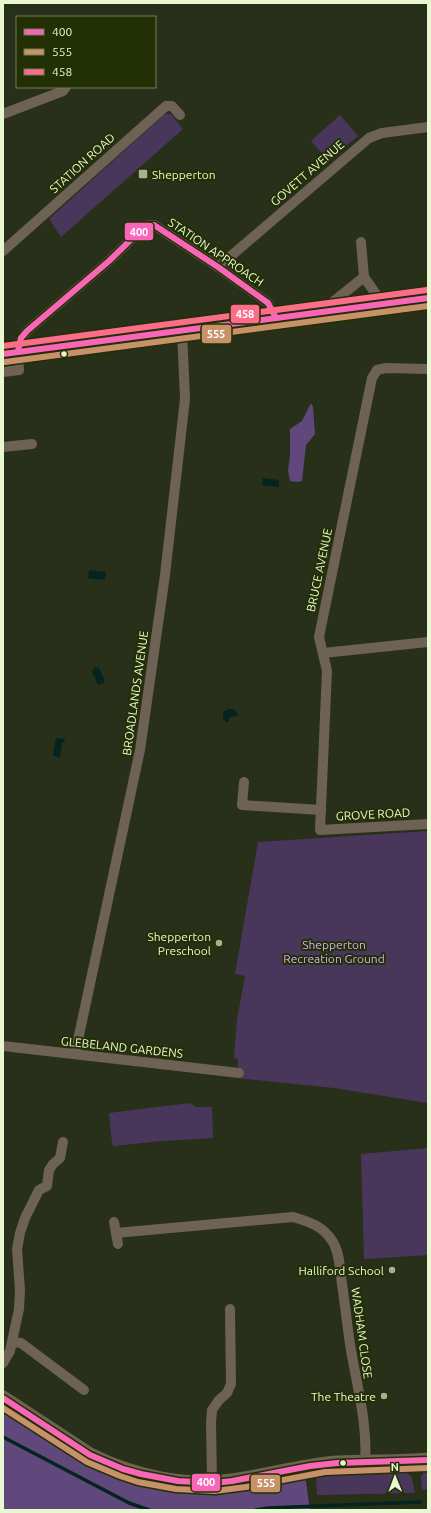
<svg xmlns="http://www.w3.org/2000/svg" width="431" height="1513" viewBox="0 0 431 1513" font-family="Ubuntu,sans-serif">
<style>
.green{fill:#48375b}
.forest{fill:#60477c}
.water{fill:#04241f}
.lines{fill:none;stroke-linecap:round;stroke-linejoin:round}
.stream{stroke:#04241f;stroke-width:3.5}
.minor{stroke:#6d6253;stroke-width:10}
.secondary{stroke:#6d6350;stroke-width:15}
.bus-1-casing{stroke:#232f05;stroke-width:9}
.bus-2-casing{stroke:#232f05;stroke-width:9}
.bus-3-casing{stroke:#232f05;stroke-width:9}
.bus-1{stroke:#fa66b7;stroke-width:6}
.bus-2{stroke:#c7916a;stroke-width:6}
.bus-3{stroke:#fb6d88;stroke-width:6}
.poi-dot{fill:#a5b291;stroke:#232f05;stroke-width:1.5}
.bus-dot{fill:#e9f8d1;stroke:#232f05;stroke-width:1.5}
.labels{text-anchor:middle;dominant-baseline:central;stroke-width:4;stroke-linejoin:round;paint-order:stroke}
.street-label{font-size:12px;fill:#e9f8d1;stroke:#232f05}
.poi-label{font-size:12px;fill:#e9f8d1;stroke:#232f05;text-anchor:end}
.park-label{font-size:12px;fill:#cfaef7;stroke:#232f05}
.line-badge{stroke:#232f05;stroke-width:1.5}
.badge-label{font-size:11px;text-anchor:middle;font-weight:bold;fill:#fff}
</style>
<rect width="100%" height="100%" fill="#283019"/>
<g class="green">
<polygon points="165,114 171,114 183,129 61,237 49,219"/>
<polygon points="340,115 358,136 328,161 311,141"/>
<polygon points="428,831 428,1103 334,1088 238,1078 238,1059 234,1058 237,1020 245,976 235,974 258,842"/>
<polygon points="190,1103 196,1107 212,1107 213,1138 162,1141 113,1146 112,1142 109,1113"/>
<polygon points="428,1148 428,1255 364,1259 361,1154"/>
<polygon points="426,1469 428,1469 428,1489 422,1490 421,1477"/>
<polygon points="376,1471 406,1471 412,1478 415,1493 317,1495 316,1477 325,1473"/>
</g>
<g class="forest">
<polygon points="311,403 313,407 315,434 306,445 302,481 297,482 290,481 288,471 290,455 290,429 302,421"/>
<polygon points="3,1409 90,1455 179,1481 304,1468 310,1510 3,1510"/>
</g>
<g class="water">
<polygon points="263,478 279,480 279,487 262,485"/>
<polygon points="89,570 106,572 105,580 88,578"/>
<polygon points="95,667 99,668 105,682 98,685 92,671"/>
<polygon points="228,709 234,709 238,714 237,716 230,717 228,722 226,722 223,718 223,712"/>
<polygon points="56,738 65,739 64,742 62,743 60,757 53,756"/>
</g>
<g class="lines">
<g class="stream">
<polyline points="3,1437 129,1503 149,1510"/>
<polyline points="256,1510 268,1508 420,1502"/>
</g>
<g class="minor">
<polyline points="3,114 63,91 66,87"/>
<polyline points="361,242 364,277"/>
<polyline points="3,251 166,106 172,106 180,115"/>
<polyline points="218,267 369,138 382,133 428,127"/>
<polyline points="331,311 333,302 364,277 383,304"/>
<polyline points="428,369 386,368 377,370 372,378 319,637 327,671 320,830 428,824"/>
<path d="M3,372l16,-2c-1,-17 -4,-25 8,-39l82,-70 36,-35 9,-1 64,42 50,36 8,15"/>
<polyline points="3,447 32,444"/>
<polyline points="323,653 428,642"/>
<polyline points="244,782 242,805 321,810"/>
<polyline points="3,1046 239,1073"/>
<polyline points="75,1054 140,750 165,575 185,399 182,330"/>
<polyline points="114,1222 118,1244"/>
<path d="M116,1233l177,-16c17,5 30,9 40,25 7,12 7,28 9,42 3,20 5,40 8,60 6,39 18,79 15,118"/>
<polyline points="12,1342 21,1343 84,1390"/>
<polyline points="3,1363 10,1351 19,1309 20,1290 17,1249 20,1233 25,1218 39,1190 47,1186 49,1170 53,1164 60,1158 63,1142"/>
<polyline points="212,1483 211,1423 212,1410 219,1400 227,1393 231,1384 230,1309"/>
</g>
<g class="secondary">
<polyline points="3,354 18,351 428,298"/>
<path d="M3,1398l87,57c41,21 96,33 142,26 35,-5 69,-15 105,-18 30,-2 61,0 91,-3"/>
</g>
<defs>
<g id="bus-1">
<polyline points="18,351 21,338 27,331 109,261 145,226 154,225 218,267 268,303 276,318"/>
<polyline points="3,354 428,298"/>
<polyline points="3,1398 90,1455 123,1469 141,1474 178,1481 214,1483 232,1481 310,1466 337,1463 428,1460"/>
</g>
<g id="bus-2">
<polyline points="5,362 428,306"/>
<polyline points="3,1408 87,1462 120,1476 138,1482 176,1489 215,1491 246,1487 325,1472 428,1468"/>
</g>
<polyline id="bus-3" points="3,346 427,290"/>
</defs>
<use href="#bus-1" class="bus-1-casing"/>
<use href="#bus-2" class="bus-2-casing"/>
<use href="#bus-3" class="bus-3-casing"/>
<use href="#bus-1" class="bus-1"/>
<use href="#bus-2" class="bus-2"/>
<use href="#bus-3" class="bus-3"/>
</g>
<g class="poi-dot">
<rect x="138" y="169" width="10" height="10" rx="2"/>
<circle cx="219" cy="943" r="4"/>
<circle cx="392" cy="1270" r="4"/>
<circle cx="384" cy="1396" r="4"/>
</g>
<g class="bus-dot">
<circle cx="64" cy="354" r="3.5"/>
<circle cx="343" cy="1463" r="3.5"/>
</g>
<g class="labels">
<g class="street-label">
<text transform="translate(82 163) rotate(-42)">STATION ROAD</text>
<text transform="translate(307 173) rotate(-41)">GOVETT AVENUE</text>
<text transform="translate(216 252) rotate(34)">STATION APPROACH</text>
<text transform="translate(319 570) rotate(-78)">BRUCE AVENUE</text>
<text transform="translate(135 693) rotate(-82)">BROADLANDS AVENUE</text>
<text transform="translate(373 814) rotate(-3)">GROVE ROAD</text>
<text transform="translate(122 1047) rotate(6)">GLEBELAND GARDENS</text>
<text transform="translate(362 1333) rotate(82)">WADHAM CLOSE</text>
</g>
<g class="poi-label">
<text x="152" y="174" text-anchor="start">Shepperton</text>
<text x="211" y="936">Shepperton<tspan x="211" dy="14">Preschool</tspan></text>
<text x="384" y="1270">Halliford School</text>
<text x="376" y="1396">The Theatre</text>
</g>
<g class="park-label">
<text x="334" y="944">Shepperton<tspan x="334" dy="14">Recreation Ground</tspan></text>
</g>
</g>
<g class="line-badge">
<rect x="124" y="222" width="30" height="19" rx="4" fill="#fa66b7"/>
<rect x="230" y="304" width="30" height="20" rx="4" fill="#fb6d88"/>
<rect x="201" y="324" width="31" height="20" rx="4" fill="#c7916a"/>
<rect x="191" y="1473" width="30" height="19" rx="4" fill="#fa66b7"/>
<rect x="250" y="1474" width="31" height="19" rx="4" fill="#c7916a"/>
</g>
<g class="badge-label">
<text x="139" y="236">400</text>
<text x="245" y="318">458</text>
<text x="216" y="338">555</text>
<text x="206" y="1486">400</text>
<text x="266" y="1487">555</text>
</g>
<rect width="431" height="1513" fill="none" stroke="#e9f8d1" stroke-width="8"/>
<rect x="16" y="16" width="140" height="72" fill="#232f05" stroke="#727f57"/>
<rect x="24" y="29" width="20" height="6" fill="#fa66b7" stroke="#727f57"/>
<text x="52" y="36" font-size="12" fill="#e9f8d1">400</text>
<rect x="24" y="49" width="20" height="6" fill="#c7916a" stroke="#727f57"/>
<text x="52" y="56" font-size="12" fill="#e9f8d1">555</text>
<rect x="24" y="69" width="20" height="6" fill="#fb6d88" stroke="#727f57"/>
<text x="52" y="76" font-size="12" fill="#e9f8d1">458</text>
<g transform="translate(395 1477) rotate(359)" stroke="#232f05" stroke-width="3" paint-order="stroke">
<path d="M0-3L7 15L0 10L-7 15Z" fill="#e9f8d1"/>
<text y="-6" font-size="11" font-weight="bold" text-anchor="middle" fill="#e9f8d1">N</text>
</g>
</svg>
